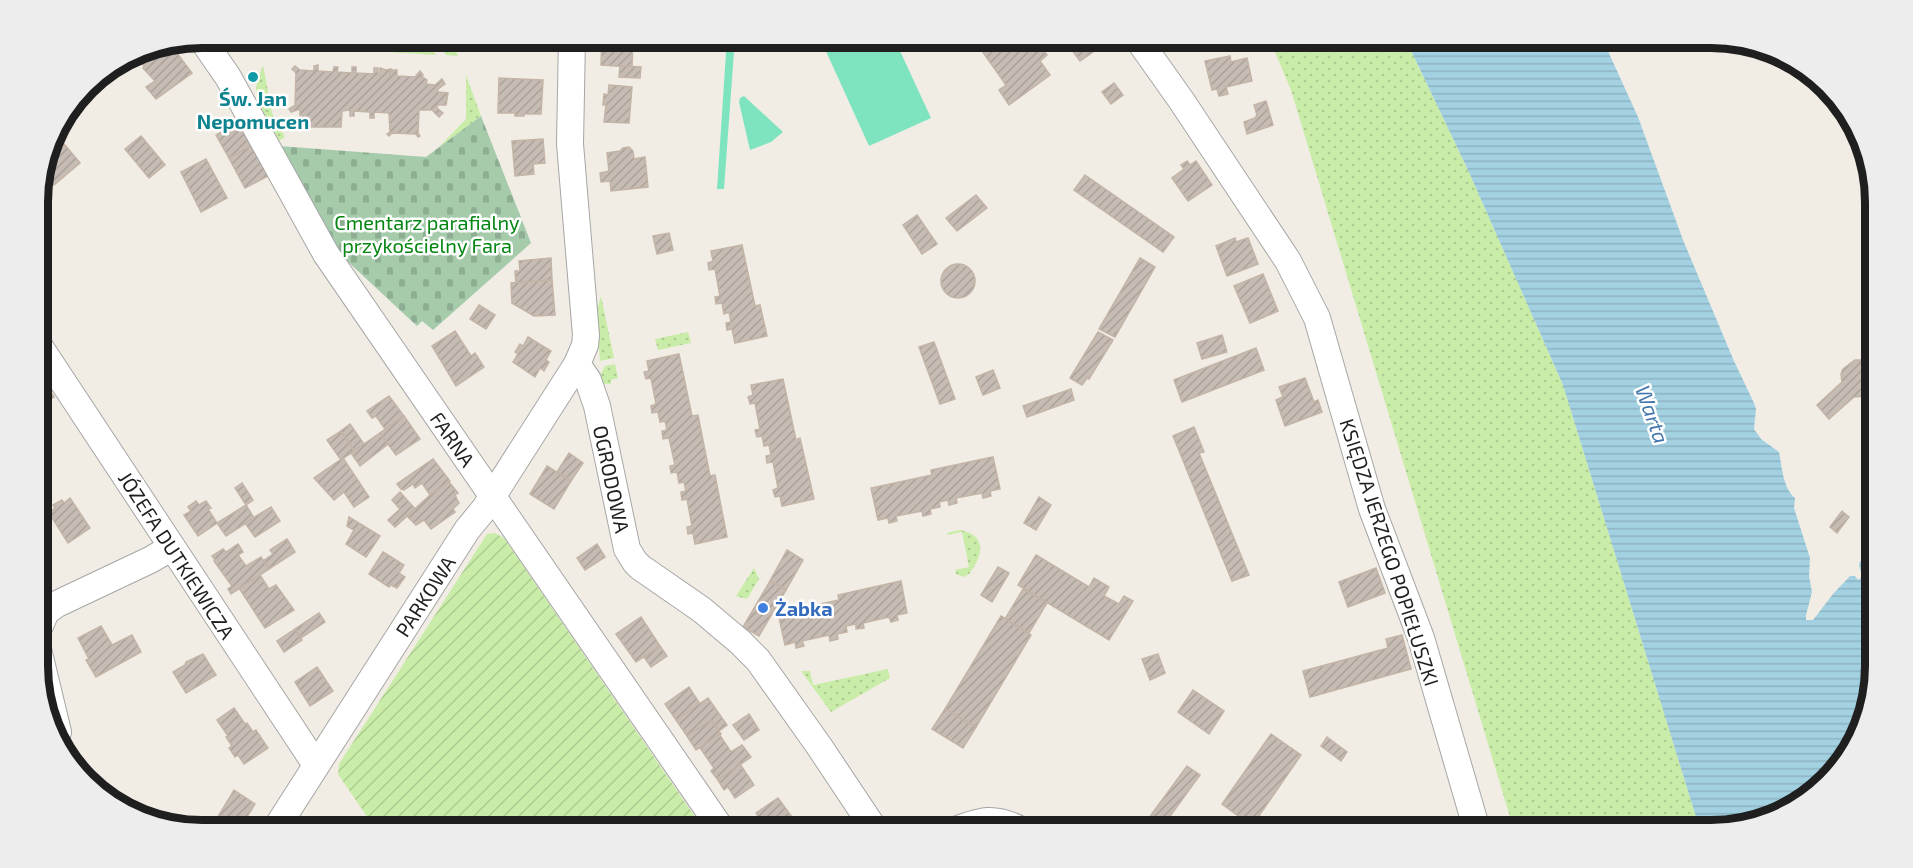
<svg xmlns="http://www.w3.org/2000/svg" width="1913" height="868" viewBox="0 0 1913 868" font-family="'Exo 2',sans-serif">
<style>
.grass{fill:url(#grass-dots)}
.cemetery{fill:url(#cemetery-stones)}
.garden{fill:url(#garden-furrows)}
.pitch{fill:#7ee4bf}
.water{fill:url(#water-rules)}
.building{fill:url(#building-hatch);stroke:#c3b4a6;stroke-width:1.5}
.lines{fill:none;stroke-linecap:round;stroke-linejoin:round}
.minor-casing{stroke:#a6a6a6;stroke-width:28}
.minor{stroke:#fff;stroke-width:26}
.culture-dot{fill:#0f9aa8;stroke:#fff;stroke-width:2}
.shop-dot{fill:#3f7fe0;stroke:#fff;stroke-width:2}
.labels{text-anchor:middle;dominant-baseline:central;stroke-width:5;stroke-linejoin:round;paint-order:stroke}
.culture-label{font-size:20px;font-weight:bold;fill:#0d838f;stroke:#fff}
.park-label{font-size:20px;fill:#058613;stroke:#fff}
.street-label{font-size:20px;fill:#1f1f1f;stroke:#fff}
.shop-label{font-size:20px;font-weight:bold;fill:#366cbe;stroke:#fff;text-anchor:start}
.water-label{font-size:21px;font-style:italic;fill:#4276ad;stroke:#fff}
.rim{fill:none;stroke:#1f1f1f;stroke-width:8}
</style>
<defs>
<pattern id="grass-dots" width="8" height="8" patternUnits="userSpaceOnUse" patternTransform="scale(1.5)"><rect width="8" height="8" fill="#c9eda8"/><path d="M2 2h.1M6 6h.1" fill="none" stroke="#accb90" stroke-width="1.8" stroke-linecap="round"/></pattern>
<pattern id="cemetery-stones" width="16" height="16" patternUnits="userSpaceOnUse" patternTransform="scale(1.5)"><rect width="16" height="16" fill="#a5cbab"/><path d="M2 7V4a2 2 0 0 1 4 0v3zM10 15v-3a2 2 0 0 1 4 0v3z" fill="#8eae93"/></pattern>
<pattern id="garden-furrows" width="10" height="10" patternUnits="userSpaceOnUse" patternTransform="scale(1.5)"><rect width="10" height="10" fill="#c9eda8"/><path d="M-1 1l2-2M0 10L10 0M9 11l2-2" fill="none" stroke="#accb90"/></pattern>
<pattern id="water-rules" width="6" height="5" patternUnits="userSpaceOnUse" patternTransform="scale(1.5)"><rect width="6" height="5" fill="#a3d1e1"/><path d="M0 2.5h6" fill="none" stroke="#8cb3c1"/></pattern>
<pattern id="building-hatch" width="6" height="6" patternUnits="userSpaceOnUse" patternTransform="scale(1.5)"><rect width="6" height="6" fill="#c6bcb4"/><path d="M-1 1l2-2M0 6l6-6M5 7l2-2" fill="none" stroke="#aaa19a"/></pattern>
</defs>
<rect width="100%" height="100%" fill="#f1ede5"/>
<g class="grass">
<polygon points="320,38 345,38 348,42 344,49 315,47 312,43"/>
<polygon points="360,38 380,38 379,52 352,50"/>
<polygon points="389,38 425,38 436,55 388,52"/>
<polygon points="434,38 451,38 458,56 446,55"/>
<polygon points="1269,38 1405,38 1468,170 1563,385 1700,830 1514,830 1291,90"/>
<path d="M263,65l9,48 13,24 -6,4c-7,-14 -24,-35 -23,-53 1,-7 5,-16 7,-23z"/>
<polygon points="466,75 481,116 438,148 466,119"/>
<polygon points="601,296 614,358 600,361 596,313"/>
<polygon points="688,332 691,343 658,350 655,339"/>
<polygon points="615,364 618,378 611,380 611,384 602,384 599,377 605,366"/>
<path d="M960,530c24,5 24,20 14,37 -4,6 -5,8 -11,10l-7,-3 -1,-4 14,-3 -7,-35 -14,3 -1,-2z"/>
<polygon points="754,568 759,579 747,599 736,596"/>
<polygon points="888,669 890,678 831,712 801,671 810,671 813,685"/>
</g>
<polygon class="cemetery" points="481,116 531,243 433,330 422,321 417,326 331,246 279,146 426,157"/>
<polygon class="garden" points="495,533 504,538 704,830 376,830 338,774 339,764 487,534"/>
<g class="pitch">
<polygon points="727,38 735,38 724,189 717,189"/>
<polygon points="820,38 894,38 931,118 869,146"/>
<polygon points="744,96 783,132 771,142 750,150 739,102 740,98"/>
</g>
<path class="water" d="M1405,38h197l36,79 45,123 51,121 20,42 2,6 -2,20 7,10 18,13c3,15 4,36 16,46l-1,10 16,50 -1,18 3,16 -6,23v5h7l20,-26 17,-18h5l3,4 4,-3 -3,-13 16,-33v130l-6,14 4,4 -5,22h-5l-4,4 6,15 -2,9 -61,74 -81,27h-21l-137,-445 -95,-215z"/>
<g class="building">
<polygon points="530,38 556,38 556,46 530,44"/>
<polygon points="602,38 633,38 632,67 601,65"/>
<polygon points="657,38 678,38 677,51 657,49"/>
<polygon points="980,38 1035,38 1047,55 1040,61 1050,75 1009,105 999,90 1006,85 975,41"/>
<polygon points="1063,38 1097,38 1103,45 1080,61"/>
<polygon points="1161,38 1179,38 1167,45"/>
<polygon points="170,44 192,73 156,99 146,87 155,81 143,68 144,66 139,60 132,66 126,58 140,50"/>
<polygon points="1230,56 1231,62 1247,58 1252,81 1226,87 1228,94 1219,96 1217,89 1212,90 1205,61"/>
<polygon points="318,65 318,71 333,72 334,67 338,67 337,72 352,73 352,67 356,67 356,73 374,74 374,68 378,68 378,75 380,75 380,68 386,70 391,69 390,75 392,75 392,70 397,70 397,76 415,77 420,71 423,75 422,78 424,78 427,80 426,84 435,85 442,79 445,84 438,89 438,92 448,93 446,105 437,105 437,108 443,113 439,117 432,110 419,110 418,133 420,136 418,137 416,134 392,133 389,136 387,134 390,132 389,113 374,112 374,118 370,118 370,112 354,111 354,116 350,116 350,110 342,111 341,127 304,127 304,129 300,129 300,109 291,112 289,109 295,105 296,73 292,69 295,66 300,70 314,71 314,66"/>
<polygon points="620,66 641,67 640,78 619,77"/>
<polygon points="98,76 90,83 96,88 78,102 67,113 93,79"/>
<polygon points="499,78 543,80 541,114 524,114 524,116 515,116 515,113 498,113"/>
<polygon points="1114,83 1123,95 1111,104 1102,92"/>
<polygon points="609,85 632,87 629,123 604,122 606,105 603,105 604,94 608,95"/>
<polygon points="1266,101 1273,125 1247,134 1244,122 1255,118 1257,115 1254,105"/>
<polygon points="238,122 251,146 229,158 216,135"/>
<polygon points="141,136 165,165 149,178 125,149"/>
<polygon points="59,138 80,163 54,185 44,173 43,174 50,145"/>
<polygon points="543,139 545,163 533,164 534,174 515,176 512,141"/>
<polygon points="251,146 268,176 245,188 229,158"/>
<polygon points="629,147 633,151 634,159 645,157 648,187 611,191 610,181 601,182 600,173 609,171 607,153 620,151 623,148"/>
<polygon points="206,159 227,198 201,212 181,172"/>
<polygon points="1187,161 1190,165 1196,161 1212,185 1188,201 1172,178 1184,169 1181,165"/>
<polygon points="1085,175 1174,237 1163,252 1074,190"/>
<polygon points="976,195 987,208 957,231 946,218"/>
<polygon points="917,215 937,244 922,254 903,225"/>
<polygon points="669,233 673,250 657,254 653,236"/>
<polygon points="1235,238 1236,242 1248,238 1258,264 1227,276 1216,246"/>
<polygon points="742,245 755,306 760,305 767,336 735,343 732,329 727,330 726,323 731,322 729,312 724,314 722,303 716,304 715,297 720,296 715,269 709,270 708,263 713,261 711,251"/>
<polygon points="551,258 552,280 516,284 515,271 520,271 519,261"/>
<polygon points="1140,258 1155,267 1115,337 1099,329"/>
<circle cx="958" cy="281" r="17"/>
<polygon points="1263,274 1278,311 1250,323 1234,286"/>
<polygon points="552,280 555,315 534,316 512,303 511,283"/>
<polygon points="479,305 495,315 486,329 470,319"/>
<polygon points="455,331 471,356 475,353 484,367 456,386 432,346"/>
<polygon points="1098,332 1113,340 1089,379 1087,378 1082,385 1070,378"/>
<polygon points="1222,335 1227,352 1202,359 1197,343"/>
<polygon points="528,337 551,351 546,360 549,362 544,371 540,368 535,377 513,362 518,354 515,352 520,344 523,346"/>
<polygon points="934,342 955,399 940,404 919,347"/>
<polygon points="1256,348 1264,370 1182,402 1174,380"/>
<polygon points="679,354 692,416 698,415 710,476 715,475 727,537 695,544 693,533 688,534 687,527 692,526 687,499 682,500 681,492 686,491 684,482 679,483 677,472 671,473 670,466 675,465 669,438 663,439 662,431 667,430 665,421 660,422 658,412 652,413 651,406 656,404 651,378 646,379 644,372 649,371 647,361"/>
<polygon points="1855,360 1864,360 1875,366 1875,392 1868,396 1854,397 1829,419 1817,405 1842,382 1841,374 1843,369"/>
<polygon points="993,370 1000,388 983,395 976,377"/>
<polygon points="1305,378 1314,402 1318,400 1322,412 1285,426 1276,400 1283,397 1279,387"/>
<polygon points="783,379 796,440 800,438 814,499 782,506 780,496 775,497 773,490 778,488 773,462 767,463 766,456 771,455 769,445 764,446 762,436 757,437 755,430 760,429 755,403 750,404 748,397 753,395 751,385"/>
<polygon points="43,380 54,397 38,407 38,383"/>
<polygon points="1071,389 1074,400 1027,417 1023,406"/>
<polygon points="389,396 404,416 385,429 376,416 372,418 367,411"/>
<polygon points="404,416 420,439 396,455 380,433"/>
<polygon points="350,424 364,444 354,451 341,431"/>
<polygon points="1194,427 1204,452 1199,453 1249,575 1232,581 1173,436"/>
<polygon points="341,431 354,451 341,460 327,440"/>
<polygon points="380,433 388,444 360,466 351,453"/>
<polygon points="569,453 583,463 571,481 557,472"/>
<polygon points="993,457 1000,489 990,491 991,496 983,498 982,493 956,498 957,503 949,505 948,500 939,502 940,507 930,509 931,514 923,516 922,511 896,516 897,521 889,523 888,518 878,520 871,488 932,475 931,470"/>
<polygon points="343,458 369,497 354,507 344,492 334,500 314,478"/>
<polygon points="433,459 450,481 430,495 422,483 415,488 413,484 404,490 401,489 397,484"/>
<polygon points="547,466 571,481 554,509 530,494"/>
<polygon points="449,482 458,493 455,495 459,503 453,509 455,512 431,529 424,520 416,525 407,516 430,495"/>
<polygon points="242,483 253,500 246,505 235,488"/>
<polygon points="400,492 415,509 395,527 388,520 400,509 392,500"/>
<polygon points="1039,497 1051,505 1036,530 1024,523"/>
<polygon points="70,498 90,528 68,543 49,513 55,508 53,505 62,500 64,503"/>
<polygon points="196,501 199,505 206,501 211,508 208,509 217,523 198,536 184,515 191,511 188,507"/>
<polygon points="246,505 254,518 226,536 217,523"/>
<polygon points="271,507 280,521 255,537 245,523"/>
<polygon points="1842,511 1849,517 1837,533 1830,527"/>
<polygon points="349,517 380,536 366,557 346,544 354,530 347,526"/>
<polygon points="287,539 295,552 269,569 263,561 273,554 270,550"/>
<polygon points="238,544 243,552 238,555 246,566 261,557 269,569 231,594 228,589 232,586 214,561 215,560 212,556 223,549 226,552"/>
<polygon points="597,544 605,557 585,570 577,558"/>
<polygon points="787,550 803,560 786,590 770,581"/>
<polygon points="383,552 404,565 399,573 405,577 397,588 391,585 389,587 369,574"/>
<polygon points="1036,555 1089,587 1094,578 1109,587 1104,596 1119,604 1124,596 1133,601 1109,640 1018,585"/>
<polygon points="998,567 1009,573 992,602 981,595"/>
<polygon points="1376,568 1385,593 1348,607 1339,582"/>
<polygon points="260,575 269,589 276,585 294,610 265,628 239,588"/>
<polygon points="770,581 786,590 759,636 743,627"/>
<polygon points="901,581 907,613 897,615 898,620 891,622 889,617 863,623 864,628 856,629 856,624 846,626 847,632 837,634 838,639 830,641 829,635 802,641 804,646 796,648 795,642 785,645 778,613 839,600 838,595"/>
<polygon points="1023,589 1047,603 1029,633 1005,619"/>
<polygon points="319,613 325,622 301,638 295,629"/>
<polygon points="1001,616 1031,635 976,727 945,709"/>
<polygon points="641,617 660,646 636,662 616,634"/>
<polygon points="101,626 112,645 132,635 141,652 96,677 86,660 89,659 78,638"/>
<polygon points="295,629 302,640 284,652 277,641"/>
<polygon points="1402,635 1411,669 1310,697 1303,671 1388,648 1386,639"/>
<polygon points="660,646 667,656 651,667 644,657"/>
<polygon points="203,654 216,675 186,693 173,672 185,665 186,662"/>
<polygon points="1158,654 1165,673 1150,680 1142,659"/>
<polygon points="317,667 333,691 310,706 295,682"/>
<polygon points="689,687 700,704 676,720 665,704"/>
<polygon points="1193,690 1224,711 1209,734 1178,712"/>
<polygon points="708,698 727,725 719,731 711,720 687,736 676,720"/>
<polygon points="234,708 245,724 247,723 253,732 256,730 268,748 244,764 238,755 235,757 229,748 232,746 226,737 228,736 217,720"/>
<polygon points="945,709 976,727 963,748 932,729"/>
<polygon points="749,714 759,730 744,740 733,725"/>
<polygon points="711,720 721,734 696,750 687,736"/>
<polygon points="719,734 731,752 742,745 751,757 718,780 711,771 714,768 700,748"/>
<polygon points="1271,734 1301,755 1252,826 1222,804"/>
<polygon points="1327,737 1347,752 1341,761 1321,746"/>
<polygon points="740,764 754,785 735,798 728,787 724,790 718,780"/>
<polygon points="1187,766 1200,775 1160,830 1140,830"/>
<polygon points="234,790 255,804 240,828 238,827 236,830 221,830 213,825"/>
<polygon points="778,798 792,817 772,830 767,830 756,813"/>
<polygon points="792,817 801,830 772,830"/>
<polygon points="1212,818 1230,830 1209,830 1206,828"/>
</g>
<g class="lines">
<defs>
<g id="minor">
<polyline points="201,38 228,77 326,254 722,830"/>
<polyline points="572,38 570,144 586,335 585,345 577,364 588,380 597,406 627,549 635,562 640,567 702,610 740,642 758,660 819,746 875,830"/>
<polyline points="1137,38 1181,100 1288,261 1317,318 1372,509 1421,638 1477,830"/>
<polyline points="38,344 316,765"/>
<polyline points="39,628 46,612 57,604 150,560 171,548"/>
<polyline points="39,653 58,732"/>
<polyline points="275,830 467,530 485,508 577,364"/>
<path d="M955,830c27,-10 39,-14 66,0"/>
</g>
</defs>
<use href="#minor" class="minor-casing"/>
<use href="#minor" class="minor"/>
</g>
<circle class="culture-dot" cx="253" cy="77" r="6"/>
<circle class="shop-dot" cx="763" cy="608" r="6"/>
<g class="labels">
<g class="culture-label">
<text x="253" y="98">Św. Jan<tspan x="253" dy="23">Nepomucen</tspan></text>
</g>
<g class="park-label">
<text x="427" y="222">Cmentarz parafialny<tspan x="427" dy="23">przykościelny Fara</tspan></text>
</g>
<g class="street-label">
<text transform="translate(453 439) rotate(55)">FARNA</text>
<text transform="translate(612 479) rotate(78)">OGRODOWA</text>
<text transform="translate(1390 552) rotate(72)">KSIĘDZA JERZEGO POPIEŁUSZKI</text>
<text transform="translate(177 555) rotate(57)">JÓZEFA DUTKIEWICZA</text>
<text transform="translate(425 596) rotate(-57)">PARKOWA</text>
</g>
<g class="shop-label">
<text x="775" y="608">Żabka</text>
</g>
<g class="water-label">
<text transform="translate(1653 414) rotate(70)">Warta</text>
</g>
</g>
<path d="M0 0H1913V868H0ZM202 48H1711A154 154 0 0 1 1865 202V666A154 154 0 0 1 1711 820H202A154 154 0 0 1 48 666V202A154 154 0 0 1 202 48Z" fill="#ededed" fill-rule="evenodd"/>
<path class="rim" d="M202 48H1711A154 154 0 0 1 1865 202V666A154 154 0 0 1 1711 820H202A154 154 0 0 1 48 666V202A154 154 0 0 1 202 48Z"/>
</svg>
